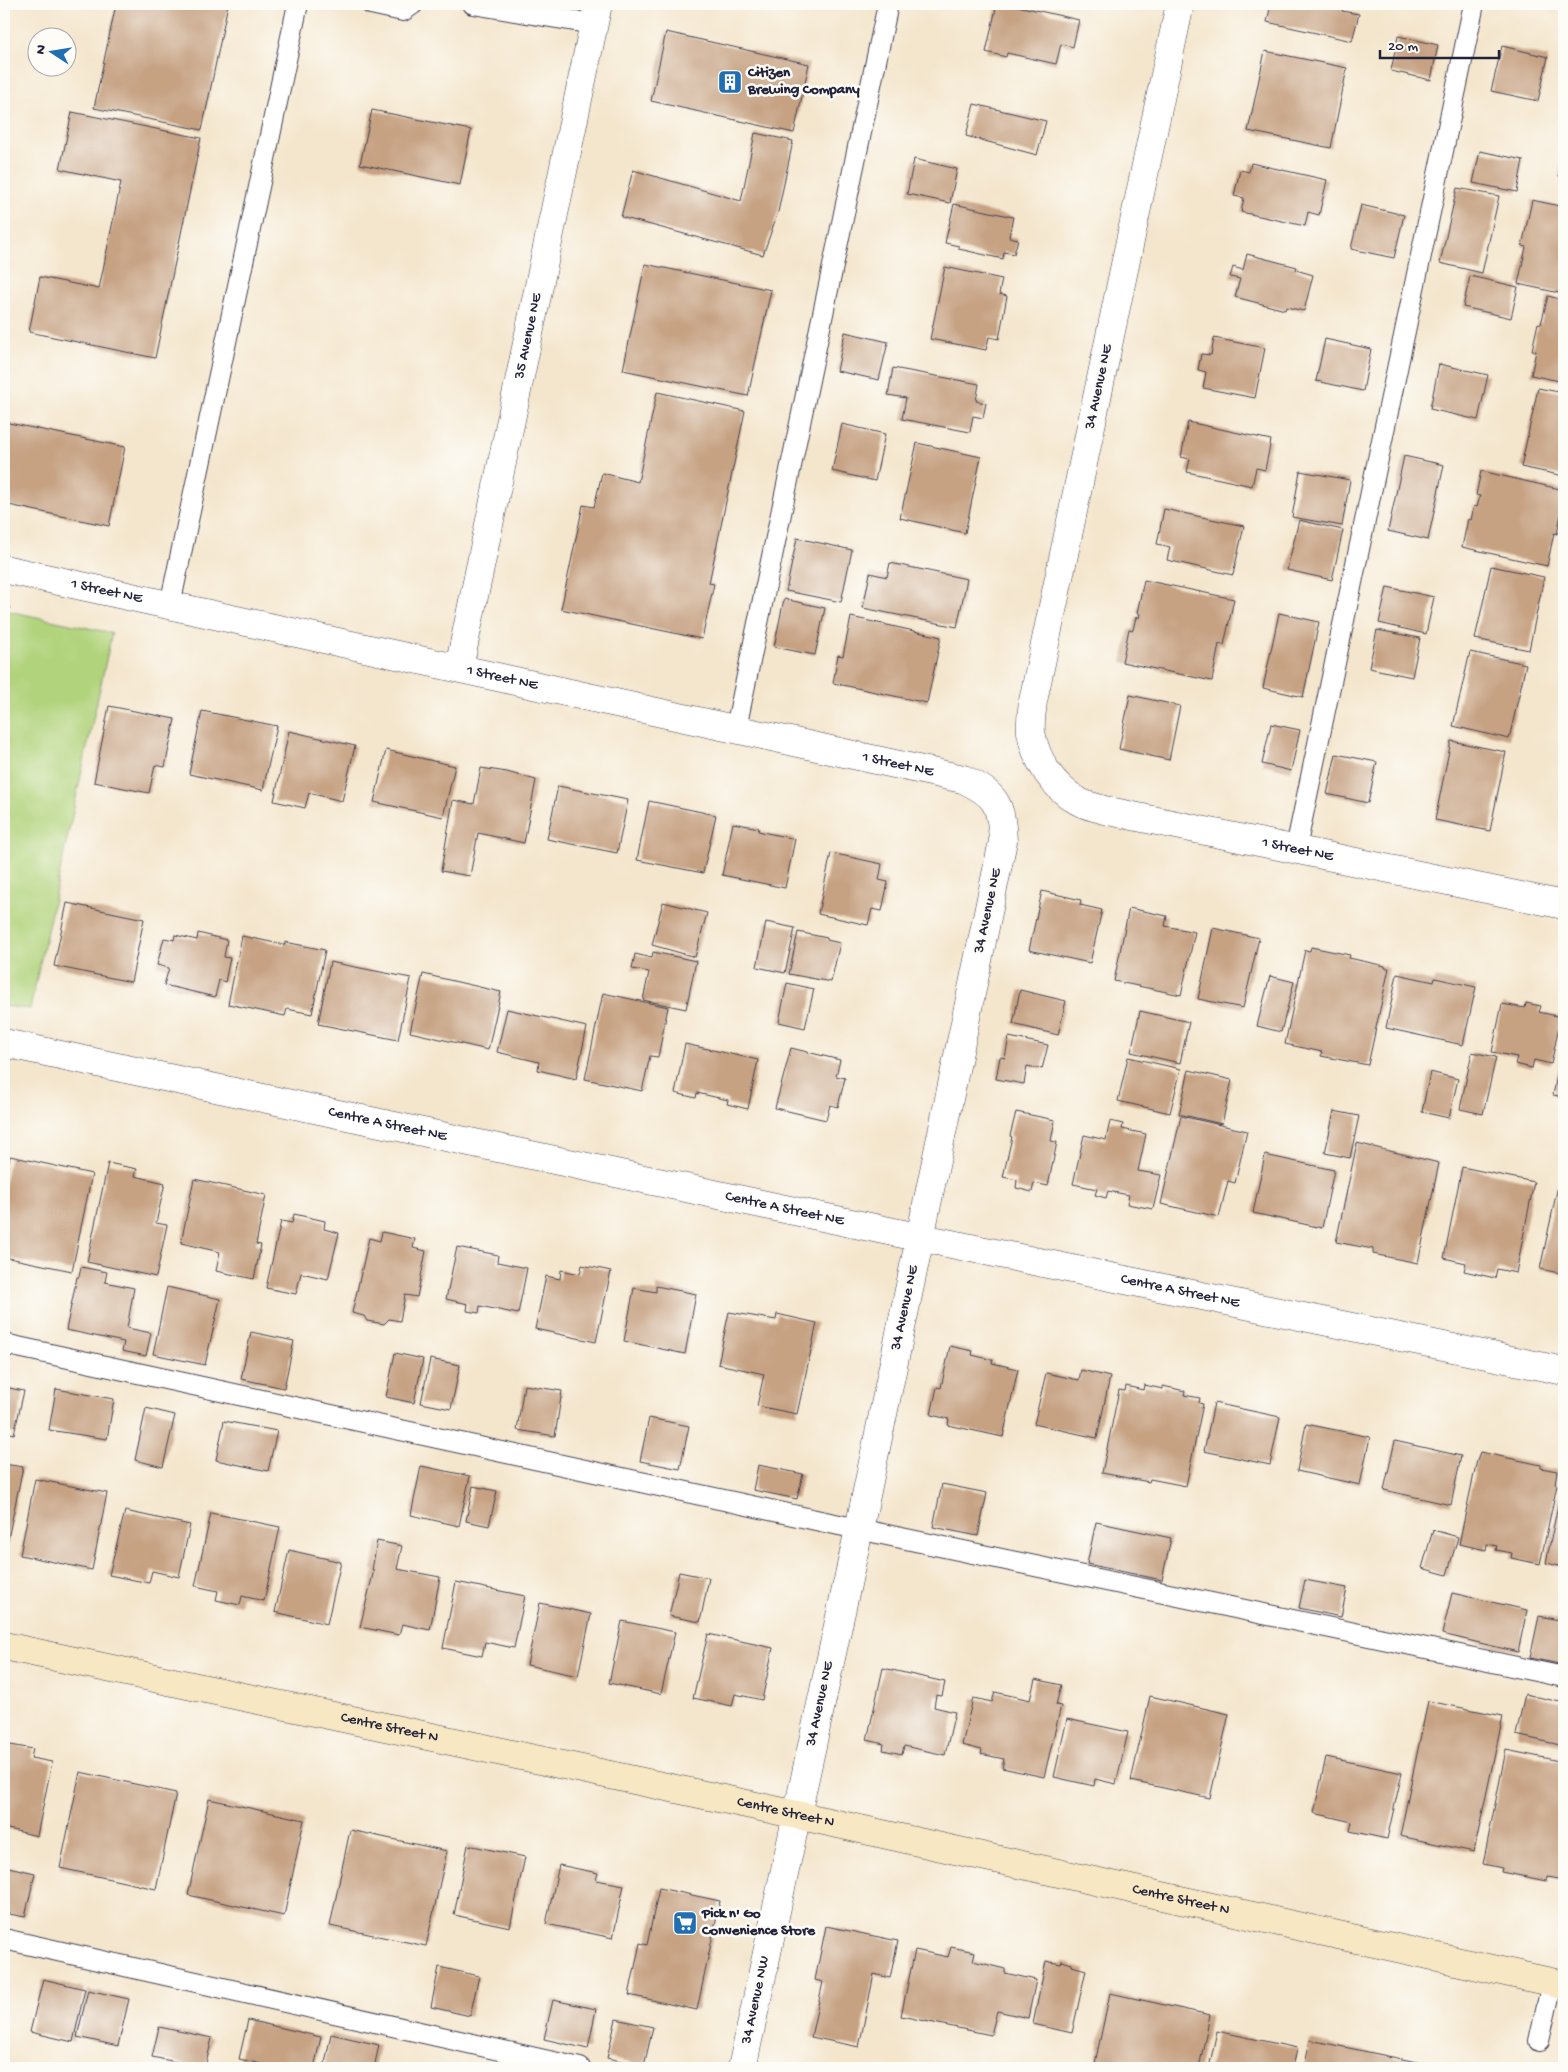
<svg xmlns="http://www.w3.org/2000/svg" width="1568" height="2072" viewBox="0 0 1568 2072" font-family="'Gochi Hand',sans-serif">
<style>
.green{fill:#b1d37c;stroke:#6a7a5c}
.building{fill:#c6a182}
.lines{fill:none;stroke-linecap:round;stroke-linejoin:round}
.lane-casing{stroke:#423f51;stroke-width:22}
.street-casing{stroke:#423f51;stroke-width:29}
.secondary-casing{stroke:#423f51;stroke-width:29}
.path{stroke:#423f51;stroke-width:3;stroke-dasharray:4 4;stroke-linecap:butt}
.lane{stroke:#fff;stroke-width:20}
.street{stroke:#fff;stroke-width:28}
.secondary{stroke:#f7e8c3;stroke-width:28}
.labels{text-anchor:middle;dominant-baseline:central;stroke-width:5;stroke-linejoin:round;paint-order:stroke}
.poi-label{font-size:15px;font-weight:bold;fill:#22223b;stroke:#fdfcf7;text-anchor:start}
.street-label{font-size:15px;fill:#22223b;stroke:#fdfcf7}
</style>
<rect width="100%" height="100%" fill="#fdfcf7"/>
<filter id="ink" filterUnits="userSpaceOnUse"><feTurbulence type="fractalNoise" baseFrequency=".02" numOctaves="2"/><feDisplacementMap in="SourceGraphic" scale="10" xChannelSelector="R" yChannelSelector="G"/><feConvolveMatrix kernelMatrix="1 2 1 2 8 2 1 2 1" color-interpolation-filters="sRGB"/></filter>
<filter id="wash" filterUnits="userSpaceOnUse"><feTurbulence type="fractalNoise" baseFrequency=".0096" numOctaves="4" result="noise"/><feDisplacementMap in="SourceGraphic" scale="20" xChannelSelector="R" yChannelSelector="G"/><feGaussianBlur stdDeviation="1.12" result="paint"/><feColorMatrix in="noise" values="0 0 0 0 0 0 0 0 0 0 0 0 0 0 0 0 0 1.4 0 .05"/><feComposite in="paint" operator="in"/></filter>
<g filter="url(#wash)">
<rect width="100%" height="100%" fill="#f4e6cd"/>
<polygon class="green" points="4,610 112,633 30,1009 4,1006"/>
<g id="blocks">
<g class="building">
<polygon points="116,4 228,4 202,130 94,108"/>
<polygon points="997,4 1009,4 1079,20 1073,47 1061,44 1056,64 1007,53 1006,57 986,52"/>
<polygon points="1271,4 1343,4 1342,11 1359,14 1352,41 1267,22"/>
<polygon points="666,32 809,64 794,133 651,101"/>
<polygon points="1398,36 1438,45 1431,80 1391,71"/>
<polygon points="1502,46 1548,57 1538,101 1491,91"/>
<polygon points="1265,51 1347,68 1331,148 1248,131"/>
<polygon points="974,104 1046,121 1037,155 966,136"/>
<polygon points="372,110 471,130 460,185 360,164"/>
<polygon points="72,112 201,138 155,358 29,332 40,277 99,289 121,182 60,169"/>
<polygon points="755,133 793,141 778,212 763,255 621,217 633,170 741,201"/>
<polygon points="1480,151 1523,160 1517,192 1473,183"/>
<polygon points="1563,153 1564,153 1564,177 1559,176"/>
<polygon points="914,159 957,169 950,203 907,194"/>
<polygon points="1251,163 1327,180 1319,215 1308,212 1305,226 1241,212 1244,198 1234,196 1240,170 1249,172"/>
<polygon points="1457,188 1499,196 1482,273 1440,263"/>
<polygon points="1532,200 1564,207 1564,294 1518,284 1526,247 1522,246"/>
<polygon points="954,204 1013,217 1009,237 1018,239 1014,254 1004,252 1003,259 959,249 959,246 945,243"/>
<polygon points="1361,205 1404,215 1394,258 1351,249"/>
<polygon points="1247,254 1297,267 1296,270 1313,275 1304,311 1286,307 1285,310 1235,297 1240,279 1230,277 1233,267 1243,270"/>
<polygon points="645,264 771,290 748,396 623,370"/>
<polygon points="945,267 1002,279 999,294 1007,296 999,339 989,337 986,350 930,339"/>
<polygon points="1470,276 1518,287 1511,318 1463,307"/>
<polygon points="1548,296 1564,300 1564,382 1531,375 1536,351 1532,350 1538,323 1541,324"/>
<polygon points="845,332 888,342 879,380 837,371"/>
<polygon points="1214,338 1265,348 1255,398 1203,388 1206,372 1198,370 1201,354 1211,355"/>
<polygon points="1325,339 1371,349 1363,391 1316,381"/>
<polygon points="1439,364 1488,375 1478,420 1430,409"/>
<polygon points="893,368 979,384 976,401 986,403 983,418 973,416 970,432 902,419 906,398 888,395"/>
<polygon points="1538,388 1564,393 1564,476 1521,467"/>
<polygon points="657,392 745,411 709,583 714,584 702,639 561,609 583,505 594,507 602,473 638,482"/>
<polygon points="4,422 125,447 109,526 4,504"/>
<polygon points="1188,422 1271,440 1265,470 1256,468 1252,486 1187,472 1190,459 1181,457"/>
<polygon points="842,424 885,434 875,481 832,471"/>
<polygon points="917,443 981,457 965,533 900,518"/>
<polygon points="1404,456 1444,465 1428,540 1388,531"/>
<polygon points="1300,471 1350,480 1342,526 1292,517"/>
<polygon points="1481,471 1564,490 1564,500 1557,534 1554,533 1547,566 1462,547 1468,519 1471,520 1474,506 1477,507 1480,496 1476,495"/>
<polygon points="1164,509 1244,526 1233,575 1167,560 1170,547 1157,544"/>
<polygon points="1299,520 1343,530 1332,580 1287,570"/>
<polygon points="797,538 852,550 841,602 786,591"/>
<polygon points="890,563 967,579 957,627 863,608 870,573 887,577"/>
<polygon points="1491,566 1544,577 1529,650 1475,639"/>
<polygon points="1144,580 1234,599 1224,645 1219,644 1212,681 1122,662 1129,629 1133,630 1136,617 1139,618 1140,614 1137,613"/>
<polygon points="1387,587 1434,597 1426,634 1379,623"/>
<polygon points="784,599 825,608 815,655 774,647"/>
<polygon points="1279,613 1319,622 1303,697 1263,688"/>
<polygon points="851,617 941,637 927,703 833,683 838,655 843,656"/>
<polygon points="1377,630 1420,638 1412,677 1369,668"/>
<polygon points="1470,652 1526,664 1509,739 1453,726"/>
<polygon points="1130,695 1180,706 1169,760 1119,749"/>
<polygon points="109,706 175,719 165,767 155,765 149,793 94,782"/>
<polygon points="202,711 277,726 263,790 189,774"/>
<polygon points="1271,724 1300,730 1291,771 1262,764"/>
<polygon points="289,731 355,746 342,801 309,793 305,808 274,801"/>
<polygon points="1451,741 1506,752 1490,831 1435,820"/>
<polygon points="386,750 455,766 443,817 374,802"/>
<polygon points="1336,754 1377,762 1368,803 1327,794"/>
<polygon points="481,768 507,772 536,780 524,843 478,833 470,876 441,871 453,800 474,804"/>
<polygon points="558,786 628,800 617,853 547,839"/>
<polygon points="649,801 716,815 703,873 637,860"/>
<polygon points="733,823 759,828 758,831 795,839 785,888 722,875"/>
<polygon points="831,853 882,864 879,880 888,882 882,911 872,909 868,925 818,914"/>
<polygon points="1042,891 1081,900 1080,905 1102,910 1090,963 1029,950"/>
<polygon points="663,902 707,913 695,957 652,945"/>
<polygon points="67,903 144,919 131,982 54,966"/>
<polygon points="1129,908 1167,916 1165,926 1195,932 1181,995 1114,981"/>
<polygon points="766,922 795,928 785,973 757,967"/>
<polygon points="1213,928 1259,938 1243,1008 1198,999"/>
<polygon points="798,932 827,938 827,940 840,943 831,982 789,974"/>
<polygon points="198,933 227,940 224,957 230,958 225,982 219,980 215,997 164,985 169,968 157,965 164,938 174,940 175,935 197,940"/>
<polygon points="242,936 285,945 285,942 325,950 312,1014 287,1009 285,1016 228,1004"/>
<polygon points="1311,947 1350,955 1349,958 1385,966 1385,968 1389,968 1368,1065 1321,1056 1322,1052 1285,1044 1305,950 1310,951"/>
<polygon points="653,952 696,961 686,1009 643,1000 649,972 632,969 635,954 652,958"/>
<polygon points="330,962 411,978 398,1040 318,1024"/>
<polygon points="423,974 501,992 488,1050 410,1032"/>
<polygon points="1397,974 1434,982 1435,978 1476,987 1463,1045 1386,1028"/>
<polygon points="1270,976 1294,982 1281,1032 1257,1026"/>
<polygon points="787,983 814,989 805,1028 779,1022"/>
<polygon points="1020,990 1066,1001 1058,1035 1013,1024"/>
<polygon points="603,993 668,1007 658,1057 650,1056 642,1091 585,1079"/>
<polygon points="1526,1003 1541,1006 1539,1012 1561,1017 1551,1064 1534,1060 1532,1068 1515,1064 1517,1057 1492,1052 1502,1004 1525,1008"/>
<polygon points="507,1009 587,1027 576,1079 538,1070 539,1062 497,1052"/>
<polygon points="1140,1011 1189,1022 1180,1063 1131,1052"/>
<polygon points="1009,1037 1048,1045 1042,1069 1027,1066 1024,1084 996,1079 1000,1057 1005,1058"/>
<polygon points="685,1044 758,1060 748,1109 727,1104 728,1100 697,1093 696,1098 675,1093"/>
<polygon points="791,1048 840,1060 836,1076 845,1078 838,1107 830,1105 826,1120 775,1108"/>
<polygon points="1563,1048 1564,1049 1564,1097 1553,1095"/>
<polygon points="1472,1052 1496,1057 1483,1114 1460,1109"/>
<polygon points="1128,1057 1181,1069 1170,1113 1118,1101"/>
<polygon points="1189,1070 1232,1080 1222,1124 1179,1114"/>
<polygon points="1430,1072 1458,1079 1449,1118 1422,1112"/>
<polygon points="1334,1111 1359,1116 1350,1158 1325,1153"/>
<polygon points="1016,1112 1055,1120 1051,1141 1057,1142 1048,1186 1034,1183 1032,1192 1016,1188 1017,1180 1003,1177 1012,1137 1010,1136"/>
<polygon points="1181,1116 1247,1131 1235,1183 1228,1181 1219,1217 1161,1204"/>
<polygon points="1110,1121 1123,1124 1122,1129 1146,1134 1138,1171 1161,1175 1153,1209 1127,1204 1129,1195 1108,1191 1106,1198 1095,1195 1097,1189 1073,1184 1084,1135 1106,1140"/>
<polygon points="1357,1143 1439,1163 1418,1263 1373,1254 1373,1249 1336,1242"/>
<polygon points="1265,1155 1334,1170 1322,1228 1253,1213"/>
<polygon points="10,1156 92,1174 72,1271 4,1257 4,1185"/>
<polygon points="108,1163 137,1169 135,1176 165,1183 156,1223 167,1225 156,1277 87,1262"/>
<polygon points="1462,1167 1534,1182 1516,1273 1497,1269 1495,1278 1464,1271 1466,1263 1444,1258"/>
<polygon points="194,1179 266,1195 256,1244 261,1245 254,1279 216,1271 220,1252 181,1243"/>
<polygon points="1559,1181 1564,1182 1564,1274 1540,1269"/>
<polygon points="294,1214 325,1221 324,1229 339,1233 328,1279 301,1273 296,1294 266,1288 281,1221 292,1223"/>
<polygon points="382,1232 415,1239 413,1248 426,1251 417,1297 405,1295 400,1321 389,1319 384,1324 367,1321 364,1316 352,1313 369,1238 380,1241"/>
<polygon points="457,1247 498,1255 497,1262 527,1268 518,1314 480,1306 479,1313 467,1311 468,1304 446,1299"/>
<polygon points="582,1265 611,1271 596,1342 535,1329 546,1276 560,1279 561,1270 580,1274"/>
<polygon points="81,1267 107,1272 105,1282 134,1288 127,1328 151,1333 146,1356 122,1351 124,1342 66,1330 77,1277 79,1277"/>
<polygon points="656,1286 696,1294 685,1354 624,1341 634,1288 656,1292"/>
<polygon points="167,1287 220,1299 205,1365 153,1354"/>
<polygon points="729,1312 776,1320 777,1314 817,1323 797,1414 757,1406 764,1374 718,1364"/>
<polygon points="251,1332 294,1341 284,1388 241,1379"/>
<polygon points="950,1346 973,1351 972,1355 993,1360 992,1363 1018,1369 1003,1437 948,1425 949,1419 931,1415 937,1387 941,1388"/>
<polygon points="395,1353 423,1359 414,1403 386,1397"/>
<polygon points="430,1359 460,1365 451,1409 421,1403"/>
<polygon points="1081,1370 1110,1377 1097,1438 1034,1424 1046,1373 1079,1380"/>
<polygon points="524,1385 562,1391 555,1436 517,1430"/>
<polygon points="1144,1385 1163,1389 1163,1386 1185,1391 1184,1395 1200,1398 1199,1403 1203,1404 1186,1486 1150,1479 1149,1482 1102,1473 1119,1390 1125,1391 1126,1386 1143,1390"/>
<polygon points="4,1387 24,1391 14,1434 4,1432"/>
<polygon points="56,1389 114,1399 107,1439 49,1430"/>
<polygon points="1214,1403 1280,1417 1270,1465 1204,1451"/>
<polygon points="146,1408 175,1415 163,1467 135,1460"/>
<polygon points="649,1418 689,1426 680,1469 640,1461"/>
<polygon points="224,1421 277,1431 268,1471 216,1460"/>
<polygon points="1306,1424 1370,1437 1360,1485 1297,1471"/>
<polygon points="1395,1441 1461,1456 1451,1505 1384,1490"/>
<polygon points="1480,1452 1541,1465 1541,1468 1557,1471 1555,1484 1557,1485 1540,1564 1511,1558 1512,1553 1496,1550 1497,1546 1487,1544 1486,1550 1459,1544 1477,1460"/>
<polygon points="4,1464 23,1467 7,1544 4,1543"/>
<polygon points="758,1465 803,1474 797,1499 753,1490"/>
<polygon points="421,1466 470,1476 459,1526 411,1515"/>
<polygon points="35,1479 107,1493 92,1570 20,1555"/>
<polygon points="1563,1481 1564,1482 1564,1567 1546,1563"/>
<polygon points="942,1484 987,1493 978,1536 933,1527"/>
<polygon points="473,1486 497,1491 489,1526 466,1521"/>
<polygon points="125,1511 190,1525 179,1577 152,1571 149,1583 109,1575"/>
<polygon points="211,1513 280,1527 264,1601 242,1596 240,1605 216,1600 218,1591 195,1586"/>
<polygon points="1096,1522 1171,1538 1162,1580 1087,1564"/>
<polygon points="1433,1530 1458,1537 1447,1575 1422,1568"/>
<polygon points="377,1541 402,1546 397,1569 440,1577 430,1630 402,1624 399,1635 360,1627 374,1570 372,1570"/>
<polygon points="289,1550 341,1562 327,1624 275,1612"/>
<polygon points="679,1572 709,1578 700,1622 669,1616"/>
<polygon points="1305,1580 1347,1588 1341,1617 1299,1608"/>
<polygon points="456,1582 525,1596 514,1648 485,1642 482,1656 443,1648"/>
<polygon points="1452,1593 1527,1610 1518,1652 1442,1634"/>
<polygon points="540,1603 591,1614 578,1676 527,1665"/>
<polygon points="1539,1616 1564,1621 1564,1665 1530,1658"/>
<polygon points="622,1621 675,1632 661,1694 609,1683"/>
<polygon points="708,1634 773,1648 762,1700 735,1694 732,1706 693,1698"/>
<polygon points="883,1668 945,1682 942,1696 936,1695 934,1707 955,1712 945,1755 904,1746 902,1754 883,1750 884,1744 867,1740"/>
<polygon points="1035,1679 1061,1685 1056,1705 1061,1706 1044,1777 1002,1768 1004,1759 981,1754 982,1750 962,1745 973,1698 992,1702 995,1692 1030,1700"/>
<polygon points="1525,1694 1564,1703 1564,1746 1516,1735"/>
<polygon points="1150,1696 1229,1714 1210,1798 1131,1781"/>
<polygon points="1428,1701 1503,1716 1474,1852 1400,1836"/>
<polygon points="1067,1719 1128,1732 1116,1784 1095,1779 1094,1786 1054,1777"/>
<polygon points="5,1744 33,1749 31,1758 52,1762 37,1836 4,1828"/>
<polygon points="1506,1750 1564,1762 1564,1880 1548,1877 1547,1881 1501,1872 1502,1868 1483,1864"/>
<polygon points="1326,1757 1402,1773 1387,1839 1350,1831 1352,1822 1314,1813"/>
<polygon points="80,1772 176,1793 156,1889 60,1868"/>
<polygon points="209,1799 304,1820 284,1916 188,1895"/>
<polygon points="350,1830 447,1851 426,1946 330,1926"/>
<polygon points="468,1845 525,1857 510,1927 454,1915"/>
<polygon points="559,1865 598,1873 596,1880 624,1885 613,1938 546,1924"/>
<polygon points="4,1866 35,1873 25,1917 4,1913"/>
<polygon points="659,1888 720,1901 697,2010 629,1995 640,1943 647,1945"/>
<polygon points="826,1926 898,1941 890,1978 874,1974 859,2047 811,2037 823,1982 815,1980"/>
<polygon points="951,1947 975,1952 973,1961 1005,1969 1005,1973 1036,1980 1028,2018 997,2011 991,2035 901,2016 915,1950 948,1957"/>
<polygon points="1046,1961 1061,1964 1062,1961 1072,1964 1072,1966 1086,1970 1072,2033 1033,2024"/>
<polygon points="439,1967 479,1976 470,2016 431,2007"/>
<polygon points="43,1979 85,1989 73,2042 30,2032"/>
<polygon points="88,1990 129,1999 118,2046 77,2037"/>
<polygon points="1110,1993 1210,2015 1199,2068 1094,2068"/>
<polygon points="553,2000 596,2009 588,2049 544,2039"/>
<polygon points="616,2019 653,2027 644,2066 607,2058"/>
<polygon points="248,2020 321,2037 314,2068 279,2068 239,2059"/>
<polygon points="159,2027 212,2038 205,2068 152,2057"/>
<polygon points="1217,2031 1297,2048 1293,2068 1209,2068"/>
<polygon points="331,2034 379,2045 374,2068 324,2068"/>
<polygon points="1310,2040 1441,2067 1441,2068 1304,2068"/>
</g>
</g>
</g>
<g filter="url(#ink)">
<use href="#blocks" fill-opacity="0" stroke="#423f51" stroke-width="1"/>
<g class="lines">
<defs>
<g id="lane">
<polyline points="371,4 403,11 413,4"/>
<polyline points="473,4 593,24"/>
<polyline points="170,605 298,4"/>
<polyline points="736,728 888,4"/>
<polyline points="1296,848 1474,4"/>
<polyline points="4,1344 825,1522 1564,1677"/>
<polyline points="4,1939 580,2068"/>
<polyline points="1539,2041 1552,1983"/>
</g>
<g id="street">
<path id="s1" d="M1180,4l-147,697c-1,10 -3,22 -2,31 5,29 22,55 47,69 8,5 18,6 26,9l460,95"/>
<path id="s2" d="M4,569l959,210c34,16 38,25 40,62l-144,688 -117,539"/>
<path id="s3" d="M459,668l139,-664"/>
<path id="s4" d="M4,1043l875,186 685,142"/>
</g>
<g id="secondary">
<path id="s5" d="M4,1646l752,160 808,179"/>
</g>
</defs>
<use href="#lane" class="lane-casing"/>
<use href="#street" class="street-casing"/>
<use href="#secondary" class="secondary-casing"/>
<polyline class="path" points="4,614 10,607"/>
<use href="#lane" class="lane"/>
<use href="#street" class="street"/>
<use href="#secondary" class="secondary"/>
</g>
</g>
<defs>
<symbol id="building-square" viewBox="-11 -11 22 22"><rect x="-9" y="-9" width="18" height="18" rx="4" fill="#1f6fb2" stroke="#fdfcf7"/><path d="M-4-6H4V6H1V3H-1V6H-4ZM-2.5-4.3h1.7v1.8h-1.7ZM.8-4.3h1.7v1.8H.8ZM-2.5-1h1.7V.8h-1.7ZM.8-1h1.7V.8H.8Z" fill="#fff"/></symbol>
<symbol id="supermarket-square" viewBox="-11 -11 22 22"><rect x="-9" y="-9" width="18" height="18" rx="4" fill="#1f6fb2" stroke="#fdfcf7"/><path d="M-6-5.5h2.5l.6 2H6L4.5 2H-2.5L-4.4-4H-6ZM-1.5 3.2a1.3 1.3 0 1 0 .1 0ZM3 3.2a1.3 1.3 0 1 0 .1 0Z" fill="#fff"/></symbol>
</defs>
<g fill-rule="evenodd">
<use href="#building-square" x="716" y="68" width="28" height="28"/>
<use href="#supermarket-square" x="671" y="1909" width="28" height="28"/>
</g>
<g class="labels">
<g class="poi-label">
<text x="748" y="73">Citizen<tspan x="748" dy="17">Brewing Company</tspan></text>
<text x="702" y="1914">Pick n' Go<tspan x="702" dy="17">Convenience Store</tspan></text>
</g>
<g class="street-label">
<text stroke="none"><textPath href="#s3" startOffset="339">35 Avenue NE</textPath></text>
<text transform="translate(1099 387) rotate(-78)">34 Avenue NE</text>
<text stroke="none"><textPath href="#s2" startOffset="105">1 Street NE</textPath></text>
<text stroke="none"><textPath href="#s2" startOffset="510">1 Street NE</textPath></text>
<text stroke="none"><textPath href="#s2" startOffset="915">1 Street NE</textPath></text>
<text stroke="none"><textPath href="#s1" startOffset="1055">1 Street NE</textPath></text>
<text transform="translate(988 911) rotate(-78)">34 Avenue NE</text>
<text stroke="none"><textPath href="#s4" startOffset="392">Centre A Street NE</textPath></text>
<text stroke="none"><textPath href="#s4" startOffset="798">Centre A Street NE</textPath></text>
<text stroke="none"><textPath href="#s4" startOffset="1202">Centre A Street NE</textPath></text>
<text transform="translate(905 1308) rotate(-78)">34 Avenue NE</text>
<text transform="translate(820 1704) rotate(-78)">34 Avenue NE</text>
<text stroke="none"><textPath href="#s5" startOffset="394">Centre Street N</textPath></text>
<text stroke="none"><textPath href="#s5" startOffset="799">Centre Street N</textPath></text>
<text stroke="none"><textPath href="#s5" startOffset="1204">Centre Street N</textPath></text>
<text transform="translate(756 2000) rotate(-78)">34 Avenue NW</text>
</g>
</g>
<rect width="1568" height="2072" fill="none" stroke="#fdfcf7" stroke-width="20"/>
<g transform="translate(52 52) rotate(282)"><circle r="24" fill="#fdfcf7" stroke="#a5a5ac"/>
<path d="M0-4L9 19L0 12L-9 19Z" fill="#1f6fb2"/>
<text y="-8" font-size="14" font-weight="bold" text-anchor="middle" fill="#22223b">N</text>
</g>
<path d="M1380 50v8h119v-8" fill="none" stroke="#22223b" stroke-width="2.5"/>
<text x="1388" y="50" font-size="15" fill="#22223b" stroke="#fdfcf7" stroke-width="4" paint-order="stroke">20 m</text>
</svg>
